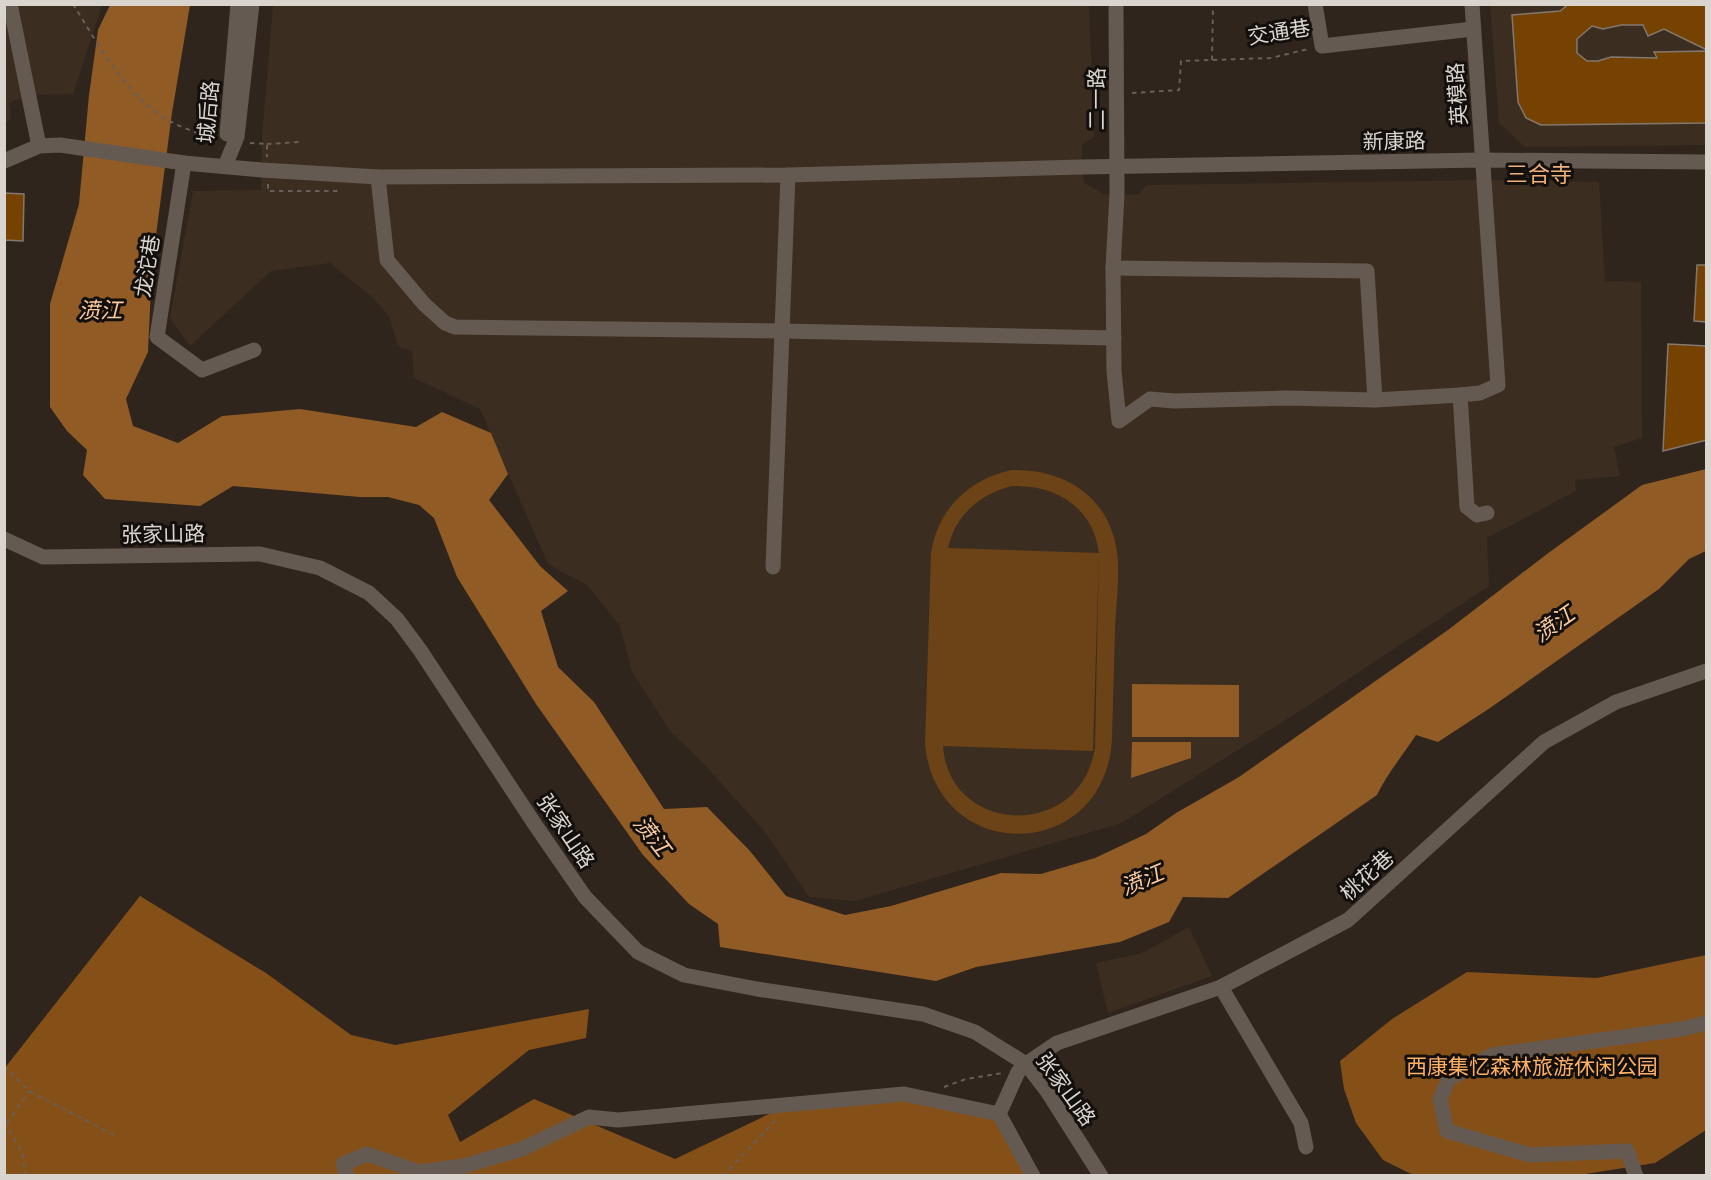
<svg xmlns="http://www.w3.org/2000/svg" width="1711" height="1180" viewBox="0 0 1711 1180" font-family="Cabin,'Noto Sans SC',sans-serif">
<style>
.built{fill:#3c2d21}
.green{fill:#6c4217;fill-rule:evenodd}
.forest{fill:#855017}
.water{fill:#905b24}
.building{fill:#764201;stroke:#83786f;stroke-width:1.5}
.lines{fill:none;stroke-linecap:round;stroke-linejoin:round}
.path{stroke:#685f58;stroke-width:2;stroke-dasharray:4.5 4.5;stroke-linecap:butt}
.minor{stroke:#655a51;stroke-width:15}
.labels{text-anchor:middle;dominant-baseline:central;stroke-width:6;stroke-linejoin:round;paint-order:stroke}
.street-label{font-size:21px;fill:#dad4cf;stroke:#130f0c}
.park-label{font-size:21px;fill:#feb066;stroke:#130f0c}
.neighbourhood-label{font-size:22px;fill:#eeb17b;stroke:#130f0c}
.water-label{font-size:22px;font-style:italic;fill:#facaa0;stroke:#130f0c}
</style>
<rect width="100%" height="100%" fill="#2f251d"/>
<g class="built">
<polygon points="5,5 102,5 73,94 28,95 9,103 11,118 5,124"/>
<polygon points="273,5 1089,5 1094,137 1082,145 1082,167 1084,183 1104,194 1138,195 1147,185 1483,180 1599,182 1605,281 1641,282 1642,438 1614,447 1620,476 1575,480 1576,491 1487,538 1489,586 1306,707 1122,823 855,901 809,897 765,832 705,765 671,732 632,672 620,626 588,586 548,564 480,409 414,378 412,352 398,346 389,316 373,298 330,263 271,271 190,346 170,318 193,191 261,190 262,138"/>
<polygon points="1490,5 1706,5 1706,145 1525,147 1499,123"/>
<polygon points="1189,927 1212,976 1108,1013 1096,963 1142,953"/>
</g>
<path class="green" d="M1011,470c50,-2 95,24 105,76 5,25 0,57 -1,83 -1,37 -2,74 -3,110 -7,125 -176,126 -187,5l6,-191c7,-44 37,-73 80,-83zM1012,486c43,-2 81,21 87,67l-151,-5c8,-34 32,-54 64,-62zM1099,553l-4,193c-12,95 -146,90 -152,0l150,5z"/>
<g class="forest">
<polygon points="140,896 266,973 351,1035 395,1045 589,1009 586,1038 529,1050 448,1115 460,1142 534,1099 675,1159 792,1103 904,1094 999,1114 1033,1175 5,1175 4,1069"/>
<polygon points="1706,955 1706,1130 1655,1163 1579,1175 1413,1175 1383,1160 1356,1123 1344,1089 1340,1061 1392,1019 1467,972 1597,978"/>
</g>
<g class="water">
<path d="M110,5h80l-18,108 -20,153 -4,86 -22,47 7,27 45,17 44,-27 78,-7 116,18 26,-15 49,21 17,41 -19,26 51,66 28,25 -27,20 17,56 36,35 70,107 43,-2 43,44 36,45 59,19 46,-9 110,-33 40,1 54,-16 51,-24 30,-21 63,-36 209,-147 99,-76 95,-69 64,-16v82l-17,8 -30,30 -169,119 -52,34 -22,-7c-13,20 -29,39 -39,60l-149,103 -45,-1 -14,25 -49,20 -144,25 -40,14 -216,-34 -2,-23 -29,-20 -46,-49 -107,-151 -79,-127 -23,-59 -15,-13 -31,-8h-28l-127,-11 -33,20 -95,-7 -22,-24 4,-25 -20,-19 -17,-24v-103l29,-100 10,-109 9,-65z"/>
<polygon points="1132,684 1239,685 1239,737 1132,737"/>
<polygon points="1132,742 1191,742 1191,758 1131,778"/>
</g>
<g class="building">
<polygon points="1569,4 1707,4 1707,50 1664,29 1648,36 1643,25 1621,25 1603,29 1592,26 1577,39 1577,53 1587,61 1598,61 1611,57 1657,58 1654,52 1707,51 1707,123 1541,125 1526,118 1518,102 1512,15 1560,11"/>
<polygon points="4,193 24,194 23,241 4,240"/>
<polygon points="1697,265 1707,265 1707,322 1694,321"/>
<polygon points="1668,344 1707,346 1707,440 1663,451"/>
</g>
<g class="lines">
<g class="path">
<path d="M73,4c25,40 50,87 90,113 15,10 35,16 52,22"/>
<polyline points="1212,60 1213,4"/>
<polyline points="1132,93 1179,90 1181,61 1271,58 1308,49"/>
<polyline points="250,143 267,144 267,157"/>
<polyline points="267,144 299,142"/>
<polyline points="268,184 268,191 339,191"/>
<polyline points="4,1066 29,1091 114,1135"/>
<polyline points="944,1087 966,1079 1003,1073"/>
<polyline points="4,1123 22,1152 25,1176"/>
<polyline points="7,1123 29,1091"/>
<polyline points="723,1176 775,1121"/>
</g>
<g class="minor">
<polyline points="10,4 39,146"/>
<polyline points="1116,4 1117,194 1113,268 1114,371 1119,421 1150,399 1174,401 1287,398 1375,400 1460,395"/>
<polyline points="1315,4 1322,46 1473,29"/>
<polyline points="1472,4 1498,385 1480,393 1460,395 1467,507 1477,515 1487,513"/>
<polyline points="227,134 238,4"/>
<polyline points="4,161 39,146 60,145 184,163 262,170 378,177 788,175 1082,167 1482,160 1706,162"/>
<polyline points="184,163 157,337 202,370 254,350"/>
<polyline points="225,166 237,137 252,4"/>
<polyline points="378,177 387,260 424,304 445,323 455,327 783,331 1114,338"/>
<polyline points="1113,268 1367,271 1375,400"/>
<polyline points="4,539 43,557 260,554 320,568 369,593 397,619 420,650 536,826 585,897 638,952 684,975 757,989 923,1014 975,1032 1026,1064 1047,1091 1101,1176"/>
<polyline points="773,567 788,175"/>
<polyline points="1221,987 1301,1123 1306,1147"/>
<polyline points="347,1176 343,1164 367,1154 419,1172 464,1166 522,1149 589,1117 618,1120 904,1094 999,1114"/>
<polyline points="1033,1176 999,1114 1018,1072 1026,1064 1057,1043 1221,987 1348,920 1544,742 1616,702 1706,671"/>
<polyline points="1636,1176 1627,1151 1530,1155 1447,1131 1440,1099 1449,1079 1492,1055 1682,1029 1706,1023"/>
</g>
</g>
<g class="labels">
<g class="street-label">
<text transform="translate(1279 32) rotate(-9)">交通巷</text>
<text transform="translate(1457 94) rotate(-94)">英模路</text>
<text transform="translate(1096 99) rotate(-90)">二一路</text>
<text transform="translate(208 112) rotate(-85)">城后路</text>
<text transform="translate(1394 141) rotate(-1)">新康路</text>
<text transform="translate(147 266) rotate(-81)">龙沱巷</text>
<text transform="translate(163 534) rotate(-1)">张家山路</text>
<text transform="translate(566 831) rotate(56)">张家山路</text>
<text transform="translate(1367 875) rotate(-42)">桃花巷</text>
<text transform="translate(1066 1089) rotate(54)">张家山路</text>
</g>
<g class="park-label">
<text x="1532" y="1066">西康集忆森林旅游休闲公园</text>
</g>
<g class="neighbourhood-label">
<text x="1539" y="174">三合寺</text>
</g>
<g class="water-label">
<text x="100" y="310">𣸣江</text>
<text transform="translate(1554 624) rotate(-35)">𣸣江</text>
<text transform="translate(652 836) rotate(52)">𣸣江</text>
<text transform="translate(1142 880) rotate(-23)">𣸣江</text>
</g>
</g>
<rect width="1711" height="1180" fill="none" stroke="#dad4cf" stroke-width="12"/>
</svg>
